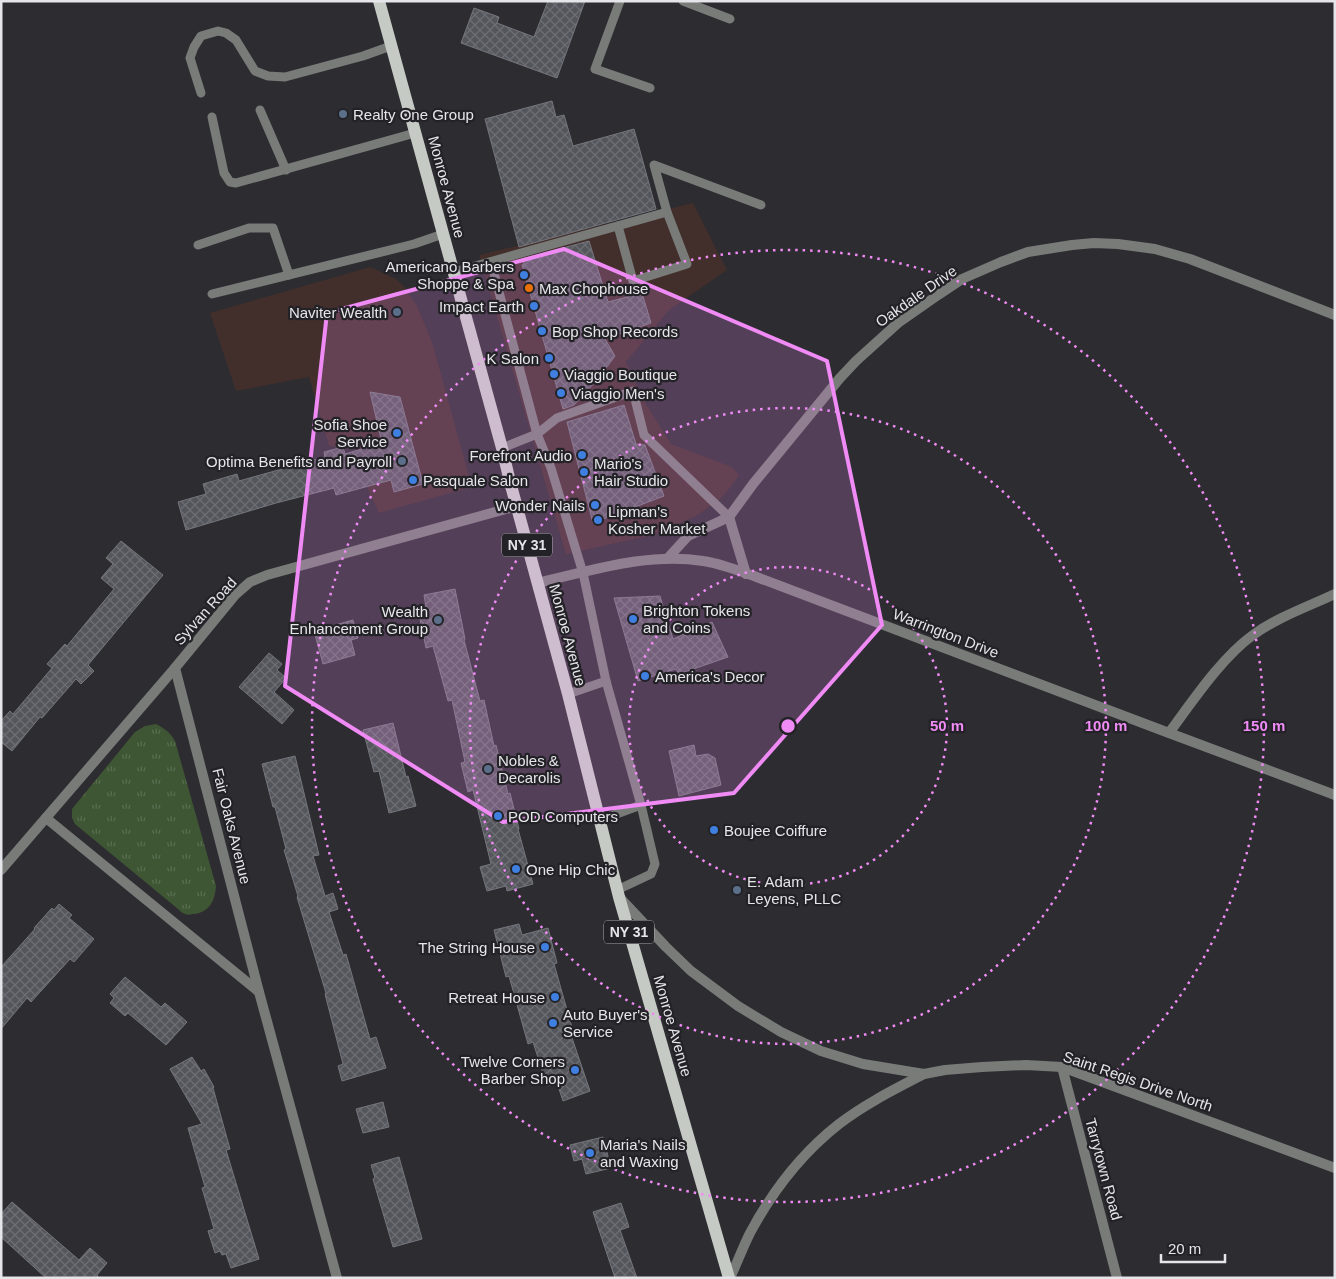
<svg xmlns="http://www.w3.org/2000/svg" width="1336" height="1279" viewBox="0 0 1336 1279" font-family="Arial,sans-serif">
<style>
.commercial{fill:#422f2b}
.grass{fill:url(#grass-tufts)}
.building{fill:url(#building-cross-hatch);stroke:#75767d}
.lines{fill:none;stroke-linecap:round;stroke-linejoin:round}
.lane{stroke:#797b79;stroke-width:9}
.street{stroke:#797b79;stroke-width:10}
.primary{stroke:#c6cac5;stroke-width:12}
.marked{fill:#f08bf5;fill-opacity:0.2;stroke:#f08bf5;stroke-width:4;stroke-linejoin:round}
.ring{fill:none;stroke:#f08bf5;stroke-width:2.5;stroke-dasharray:2.5 5}
.service-dot{fill:#5c6f8a;stroke:#232227;stroke-width:2}
.shop-dot{fill:#3f7fe0;stroke:#232227;stroke-width:2}
.food-dot{fill:#e8710a;stroke:#232227;stroke-width:2}
.labels{text-anchor:middle;dominant-baseline:central;stroke-width:4.5;stroke-linejoin:round;paint-order:stroke}
.shield{fill:#232227;stroke:#acaaaf;stroke-width:1}
.shield-label{font-size:14px;font-weight:bold;fill:#e6e5e9}
.poi-label{font-size:15px;fill:#e6e5e9;stroke:#232227;text-anchor:start}
.street-label{font-size:15px;fill:#e6e5e9;stroke:#232227}
.centre{fill:#f08bf5;stroke:#232227;stroke-width:2.5}
.ring-label{font-size:15px;text-anchor:middle;font-weight:bold;fill:#f08bf5;stroke:#232227;stroke-width:4.5;stroke-linejoin:round;paint-order:stroke}
</style>
<defs>
<pattern id="grass-tufts" width="24" height="20" patternUnits="userSpaceOnUse" patternTransform="scale(1.25)"><rect width="24" height="20" fill="#3e5633"/><path d="M3 7l-1-3M5 7V3M7 7l1-3M15 17l-1-3M17 17v-4M19 17l1-3" fill="none" stroke="#5a6e51"/></pattern>
<pattern id="building-cross-hatch" width="8" height="8" patternUnits="userSpaceOnUse" patternTransform="scale(1.25)"><rect width="8" height="8" fill="#55565c"/><path d="M0 0l8 8M0 8l8-8" fill="none" stroke="#6d6e73"/></pattern>
</defs>
<rect width="100%" height="100%" fill="#2d2c31"/>
<g class="commercial">
<polygon points="693,203 727,270 669,310 626,362 644,401 671,444 732,467 739,475 730,488 719,500 696,516 653,535 566,554 479,255"/>
<polygon points="370,267 396,279 404,287 417,306 432,342 472,487 379,513 365,483 355,448 329,446 309,377 236,391 210,313"/>
</g>
<path class="grass" d="M156,724c9,5 14,8 19,17l41,145c-1,15 -7,27 -23,28 -3,1 -6,1 -8,0 -3,-1 -5,-3 -7,-5l-103,-85 -3,-6v-9l63,-77 10,-6z"/>
<g class="building">
<polygon points="548,1 585,1 557,78 461,43 474,8 499,17 497,23 534,37"/>
<polygon points="552,101 556,117 564,115 573,146 634,129 656,209 519,247 485,119"/>
<polygon points="589,241 608,302 642,293 651,323 605,339 615,356 597,380 574,405 563,409 522,265 524,264 522,259"/>
<polygon points="370,392 400,397 423,484 394,492 391,480 336,495 334,488 276,503 186,530 178,502 206,494 203,484 237,474 239,481 325,457 324,452 343,447 345,454 382,443"/>
<polygon points="624,405 636,444 645,445 664,496 593,523 567,422"/>
<polygon points="121,541 163,575 88,665 94,671 81,684 76,679 42,718 40,717 12,751 1,742 1,721 10,711 13,714 52,668 47,664 65,644 67,646 114,589 101,578 113,564 106,558"/>
<polygon points="455,589 465,639 464,640 480,701 484,700 494,746 496,745 508,794 510,793 519,829 518,829 533,884 507,891 506,886 487,891 480,867 491,864 473,790 468,792 461,763 465,762 452,700 448,701 433,646 426,648 418,609 426,607 424,595"/>
<polygon points="660,596 673,639 712,622 728,657 679,674 676,669 638,681 614,598"/>
<polygon points="353,620 358,638 351,640 355,655 323,664 314,631"/>
<polygon points="269,653 282,664 277,670 286,678 274,692 294,710 282,724 239,687"/>
<polygon points="393,723 406,777 408,776 416,806 389,813 379,771 374,772 363,730"/>
<polygon points="694,745 696,756 708,754 715,758 721,785 679,796 669,751"/>
<polygon points="295,756 319,855 313,856 325,896 333,893 338,909 329,912 343,955 346,954 370,1039 376,1037 386,1068 342,1081 338,1066 343,1064 325,994 326,993 297,897 298,896 284,850 286,849 275,807 273,807 262,764"/>
<polygon points="59,904 72,915 69,918 94,939 74,962 70,959 31,1002 27,998 1,1029 1,967 35,929 34,928 52,908 54,910"/>
<polygon points="519,924 522,935 548,928 557,963 554,964 573,1031 570,1032 590,1091 563,1101 557,1083 547,1086 533,1042 528,1044 509,976 506,977 494,930"/>
<polygon points="125,977 161,1007 165,1003 187,1022 166,1045 128,1013 125,1016 110,1003 114,998 110,994"/>
<polygon points="192,1057 201,1071 204,1069 214,1087 213,1088 230,1149 226,1150 259,1259 231,1268 226,1254 222,1255 220,1251 215,1253 208,1231 214,1229 202,1188 205,1187 188,1128 202,1124 170,1069"/>
<polygon points="383,1102 389,1127 363,1133 356,1109"/>
<polygon points="603,1137 611,1168 586,1174 582,1159 574,1161 570,1145"/>
<polygon points="399,1157 422,1239 393,1247 373,1179 375,1178 371,1165"/>
<polygon points="12,1202 79,1260 90,1248 107,1263 97,1275 99,1278 46,1278 1,1237 1,1214"/>
<polygon points="621,1203 629,1227 620,1230 637,1278 615,1278 593,1212"/>
</g>
<g class="lines">
<g class="lane">
<polyline points="620,1 595,69 650,88"/>
<polyline points="683,1 730,19"/>
<polyline points="201,93 190,58 194,47 201,36 218,31 226,33 236,40 255,71 268,76 285,77 363,56 391,46"/>
<polyline points="260,110 286,170"/>
<polyline points="212,117 224,173 230,182 236,183 415,133"/>
<polyline points="618,226 633,281 687,264 667,212"/>
<polyline points="198,245 249,228 273,228 289,275"/>
<polyline points="491,262 537,434 551,468 583,573 606,681 568,694"/>
<polyline points="454,272 667,212 654,165 761,205"/>
<polyline points="212,294 414,244 443,234"/>
<polyline points="502,448 537,434 557,418 633,391 644,435 729,517"/>
<polyline points="600,820 641,805 606,681"/>
<polyline points="617,890 651,874 655,864 641,805"/>
</g>
<g class="street">
<polyline points="729,517 746,574"/>
<polyline points="667,559 688,536 729,517 753,484 840,378 856,361 898,323 938,295 962,279 1001,262 1028,252 1072,245 1094,243 1118,244 1155,249 1190,259 1335,315"/>
<path d="M537,583c54,-12 110,-31 166,-22 17,2 35,10 51,15l415,157 166,62"/>
<polyline points="175,668 259,992 337,1278"/>
<path d="M1169,733c23,-31 53,-76 84,-98 25,-18 54,-28 82,-41"/>
<polyline points="46,818 259,992"/>
<polyline points="1,870 175,668 235,595 250,582 267,575 517,506"/>
<polyline points="620,898 666,947 691,971 738,1006 781,1032 821,1051 863,1064 924,1074 945,1070 982,1067 1026,1065 1062,1067 1335,1168"/>
<polyline points="1062,1067 1117,1278"/>
<path d="M730,1278c7,-15 13,-31 20,-45 22,-41 52,-80 89,-109 26,-20 56,-35 85,-50"/>
</g>
<polyline class="primary" points="379,1 502,448 510,482 568,694 619,897 729,1278"/>
</g>
<path class="marked" d="M564,249l263,112 55,264 -148,168 -231,29 -218,-136 42,-373z"/>
<g class="ring">
<circle cx="788" cy="726" r="159"/>
<circle cx="788" cy="726" r="318"/>
<circle cx="788" cy="726" r="476"/>
</g>
<g class="service-dot">
<circle cx="343" cy="114" r="5"/>
<circle cx="397" cy="312" r="5"/>
<circle cx="402" cy="461" r="5"/>
<circle cx="438" cy="620" r="5"/>
<circle cx="488" cy="769" r="5"/>
<circle cx="737" cy="890" r="5"/>
</g>
<g class="shop-dot">
<circle cx="524" cy="275" r="5"/>
<circle cx="534" cy="306" r="5"/>
<circle cx="542" cy="331" r="5"/>
<circle cx="549" cy="358" r="5"/>
<circle cx="554" cy="374" r="5"/>
<circle cx="561" cy="393" r="5"/>
<circle cx="397" cy="433" r="5"/>
<circle cx="582" cy="455" r="5"/>
<circle cx="584" cy="472" r="5"/>
<circle cx="413" cy="480" r="5"/>
<circle cx="595" cy="505" r="5"/>
<circle cx="598" cy="520" r="5"/>
<circle cx="633" cy="619" r="5"/>
<circle cx="645" cy="676" r="5"/>
<circle cx="498" cy="816" r="5"/>
<circle cx="714" cy="830" r="5"/>
<circle cx="516" cy="869" r="5"/>
<circle cx="545" cy="947" r="5"/>
<circle cx="555" cy="997" r="5"/>
<circle cx="553" cy="1023" r="5"/>
<circle cx="575" cy="1070" r="5"/>
<circle cx="590" cy="1153" r="5"/>
</g>
<circle class="food-dot" cx="529" cy="288" r="5"/>
<g class="labels">
<g class="shield">
<rect x="502" y="533.5" width="50" height="23" rx="4"/>
<rect x="604" y="920.5" width="50" height="23" rx="4"/>
</g>
<g class="shield-label">
<text x="527" y="545">NY 31</text>
<text x="629" y="932">NY 31</text>
</g>
<g class="poi-label">
<text x="353" y="114">Realty One Group</text>
<text x="514" y="266" text-anchor="end">Americano Barbers<tspan x="514" dy="17">Shoppe &amp; Spa</tspan></text>
<text x="539" y="288">Max Chophouse</text>
<text x="524" y="306" text-anchor="end">Impact Earth</text>
<text x="387" y="312" text-anchor="end">Naviter Wealth</text>
<text x="552" y="331">Bop Shop Records</text>
<text x="539" y="358" text-anchor="end">K Salon</text>
<text x="564" y="374">Viaggio Boutique</text>
<text x="571" y="393">Viaggio Men's</text>
<text x="387" y="424" text-anchor="end">Sofia Shoe<tspan x="387" dy="17">Service</tspan></text>
<text x="572" y="455" text-anchor="end">Forefront Audio</text>
<text x="392" y="461" text-anchor="end">Optima Benefits and Payroll</text>
<text x="594" y="463">Mario's<tspan x="594" dy="17">Hair Studio</tspan></text>
<text x="423" y="480">Pasquale Salon</text>
<text x="585" y="505" text-anchor="end">Wonder Nails</text>
<text x="608" y="511">Lipman's<tspan x="608" dy="17">Kosher Market</tspan></text>
<text x="643" y="610">Brighton Tokens<tspan x="643" dy="17">and Coins</tspan></text>
<text x="428" y="611" text-anchor="end">Wealth<tspan x="428" dy="17">Enhancement Group</tspan></text>
<text x="655" y="676">America's Decor</text>
<text x="498" y="760">Nobles &amp;<tspan x="498" dy="17">Decarolis</tspan></text>
<text x="508" y="816">POD Computers</text>
<text x="724" y="830">Boujee Coiffure</text>
<text x="526" y="869">One Hip Chic</text>
<text x="747" y="881">E. Adam<tspan x="747" dy="17">Leyens, PLLC</tspan></text>
<text x="535" y="947" text-anchor="end">The String House</text>
<text x="545" y="997" text-anchor="end">Retreat House</text>
<text x="563" y="1014">Auto Buyer's<tspan x="563" dy="17">Service</tspan></text>
<text x="565" y="1061" text-anchor="end">Twelve Corners<tspan x="565" dy="17">Barber Shop</tspan></text>
<text x="600" y="1144">Maria's Nails<tspan x="600" dy="17">and Waxing</tspan></text>
</g>
<g class="street-label">
<text transform="translate(447 187) rotate(75)">Monroe Avenue</text>
<text transform="translate(916 296) rotate(-35)">Oakdale Drive</text>
<text transform="translate(205 611) rotate(-48)">Sylvan Road</text>
<text transform="translate(946 633) rotate(21)">Warrington Drive</text>
<text transform="translate(568 635) rotate(75)">Monroe Avenue</text>
<text transform="translate(232 826) rotate(76)">Fair Oaks Avenue</text>
<text transform="translate(673 1026) rotate(74)">Monroe Avenue</text>
<text transform="translate(1138 1081) rotate(19)">Saint Regis Drive North</text>
<text transform="translate(1104 1169) rotate(75)">Tarrytown Road</text>
</g>
</g>
<circle cx="788" cy="726" r="8" class="centre"/>
<g class="ring-label">
<text x="947" y="731">50 m</text>
<text x="1106" y="731">100 m</text>
<text x="1264" y="731">150 m</text>
</g>
<rect width="1336" height="1279" fill="none" stroke="#e6e5e9" stroke-width="5"/>
<path d="M1161 1254v8h64v-8" fill="none" stroke="#e6e5e9" stroke-width="2.5"/>
<text x="1168" y="1254" font-size="15" fill="#e6e5e9" stroke="#232227" stroke-width="4" paint-order="stroke">20 m</text>
</svg>
